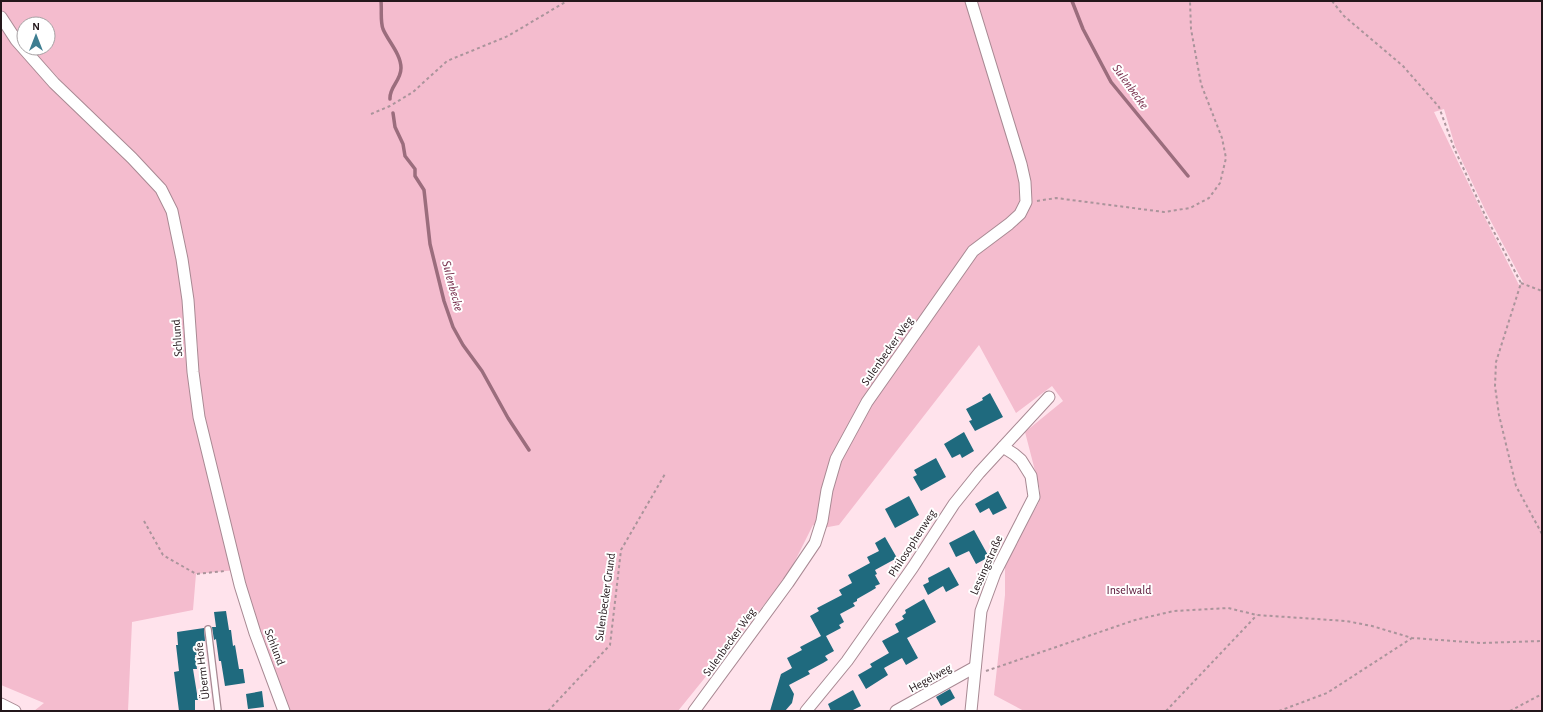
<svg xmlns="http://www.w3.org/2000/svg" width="1543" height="712" viewBox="0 0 1543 712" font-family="'Alegreya Sans',sans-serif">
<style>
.green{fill:#f4bcce;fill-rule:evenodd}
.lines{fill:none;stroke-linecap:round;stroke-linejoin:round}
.stream{stroke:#9b6d7d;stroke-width:3.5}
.building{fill:#1f6a7e}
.lane-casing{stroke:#a88993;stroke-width:8}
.street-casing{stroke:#a88993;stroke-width:13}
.path{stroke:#aa949b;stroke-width:2;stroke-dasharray:3 3;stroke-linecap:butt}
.lane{stroke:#fff;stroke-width:5.5}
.street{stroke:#fff;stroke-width:11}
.labels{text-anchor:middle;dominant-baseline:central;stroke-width:4;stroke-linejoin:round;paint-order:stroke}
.street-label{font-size:12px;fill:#23171b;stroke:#fff}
.park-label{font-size:12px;fill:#530b2e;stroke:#fff}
.water-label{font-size:13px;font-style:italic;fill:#762c4a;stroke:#fff}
</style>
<rect width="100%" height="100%" fill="#ffe3ec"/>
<path class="green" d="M1,1h1541v710h-518l-30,-16 11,-100v-32l34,-61 1,-12 -15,-58 38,-31 -11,-15 -36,27 -37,-68 -140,180 -16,3 -10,-3 -25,50 -110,136h-388l-22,-60 -32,-81 -40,4 -3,36 -61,12 -4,89h-94l10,-8 -43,-18v-663l157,168 11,22 4,17 10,72 5,69 47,193 -11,-67 -20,-78 -6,-50v-20l-22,-139 -73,-84 -73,-77h18v-24h-24v17l-23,-32zM1444,109l11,37 31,66 37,70 -4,3 -35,-69 -50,-104z"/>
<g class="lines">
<g class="stream">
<path d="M381,1c1,9 -1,20 2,28 5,12 18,25 18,39 0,13 -12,19 -11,31"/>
<polyline points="1072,1 1083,29 1111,82 1188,176"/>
<polyline points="393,113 395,127 403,144 405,156 415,169 415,176 424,190 430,244 444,301 453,327 463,345 482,371 508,418 529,450"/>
</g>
</g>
<g class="building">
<polygon points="990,393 1003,417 975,431 969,421 972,420 966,409 983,400 982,398"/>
<polygon points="964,432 974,451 962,458 960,454 952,458 944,444"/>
<polygon points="936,458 946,477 921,491 913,477 917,475 914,470"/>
<polygon points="998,491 1007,508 993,515 989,508 980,513 975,504"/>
<polygon points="909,496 919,515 895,528 885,509"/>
<polygon points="974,530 989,557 976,564 969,551 956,557 949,543"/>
<polygon points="885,537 897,558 875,570 877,574 875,575 880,584 875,586 876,588 871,591 857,599 857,601 853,603 855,606 840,614 844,622 839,625 841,628 826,636 834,651 825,656 828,660 823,663 808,671 810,674 789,685 794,694 792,703 785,711 770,711 781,674 792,668 787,658 802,650 800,647 821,636 810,616 819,611 817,608 842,595 839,590 852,583 848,575 870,563 867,557 879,551 875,543"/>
<polygon points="949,567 959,585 946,592 943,586 928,595 923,585 929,582 928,578"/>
<polygon points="924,599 936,622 907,638 918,658 906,665 902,658 884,668 888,675 866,689 858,675 872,667 870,664 889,653 882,641 899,632 895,624 904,619 902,616 906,613 905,610"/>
<polygon points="226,611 229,630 231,630 233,646 235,645 239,669 243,669 245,683 225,686 221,661 219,661 216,639 214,640 212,627 216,627 214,612"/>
<polygon points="204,628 205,641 196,642 198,655 195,655 197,669 193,669 198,700 195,700 195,711 179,711 174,672 179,671 176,645 178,645 177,632"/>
<polygon points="950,689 955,698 941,706 936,697"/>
<polygon points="853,690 861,706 851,711 831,711 828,704"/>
<polygon points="262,691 264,707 248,709 246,694"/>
</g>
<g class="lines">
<defs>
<polyline id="lane" points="208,629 218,711"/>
<g id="street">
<polyline points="1,17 16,40 54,83 132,158 161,189 172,211 182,259 188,300 193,372 199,417 240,585 255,633 284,711"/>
<polyline points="1,704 15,711"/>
<polyline points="694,711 788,583 815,543 822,521 827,490 836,459 867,402 973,251 1009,224 1020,214 1026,202 1025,182 1021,164 971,1"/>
<polyline points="806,711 847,661 913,567 954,504 979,473 1049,397"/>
<polyline points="896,711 975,667"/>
<polyline points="971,711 981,611 995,573 1034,497 1031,476 1021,460 1014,454 1003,447"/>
</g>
</defs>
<use href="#lane" class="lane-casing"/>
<use href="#street" class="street-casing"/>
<g class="path">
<polyline points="1332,1 1344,16 1403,66 1439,107 1454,148 1485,215 1521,283 1496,362 1495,386 1499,415 1516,486 1542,534"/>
<polyline points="371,114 390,106 413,92 447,61 508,36 567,1"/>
<polyline points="1037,201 1056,198 1164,212 1190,208 1209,198 1220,183 1226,158 1222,138 1201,84 1191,29 1190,1"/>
<polyline points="1521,283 1542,291"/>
<polyline points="144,521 163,555 196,574 225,571"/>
<polyline points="986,671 1135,620 1174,611 1228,608 1257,615 1346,621 1372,626 1412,638 1481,643 1542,641"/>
<polyline points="548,711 610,645 621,550 665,474"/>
<polyline points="1166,711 1257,615"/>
<polyline points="1279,711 1327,693 1412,638"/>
<polyline points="1510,711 1542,694"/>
</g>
<use href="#lane" class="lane"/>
<use href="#street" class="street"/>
</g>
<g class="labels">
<g class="street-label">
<text transform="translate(177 338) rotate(-94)">Schlund</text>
<text transform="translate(887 351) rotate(-55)">Sulenbecker Weg</text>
<text transform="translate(912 543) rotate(-57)">Philosophenweg</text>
<text transform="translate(986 565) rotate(-66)">Lessingstraße</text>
<text transform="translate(605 597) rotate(-82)">Sulenbecker Grund</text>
<text transform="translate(729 642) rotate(-54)">Sulenbecker Weg</text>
<text transform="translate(275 647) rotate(69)">Schlund</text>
<text transform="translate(202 671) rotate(-97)">Überm Hofe</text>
<text transform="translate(930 678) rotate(-29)">Hegelweg</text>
</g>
<g class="park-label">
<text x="1129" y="590">Inselwald</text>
</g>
<g class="water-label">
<text transform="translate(1130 87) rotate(54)">Sulenbecke</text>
<text transform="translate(452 286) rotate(75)">Sulenbecke</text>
</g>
</g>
<rect width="1543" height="712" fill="none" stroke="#23171b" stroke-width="4"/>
<g transform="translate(36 36)"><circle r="19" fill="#ffffff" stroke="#a7a2a4"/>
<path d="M0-3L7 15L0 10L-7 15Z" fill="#3e7e91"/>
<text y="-6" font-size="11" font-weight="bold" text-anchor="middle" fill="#23171b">N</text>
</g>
</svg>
